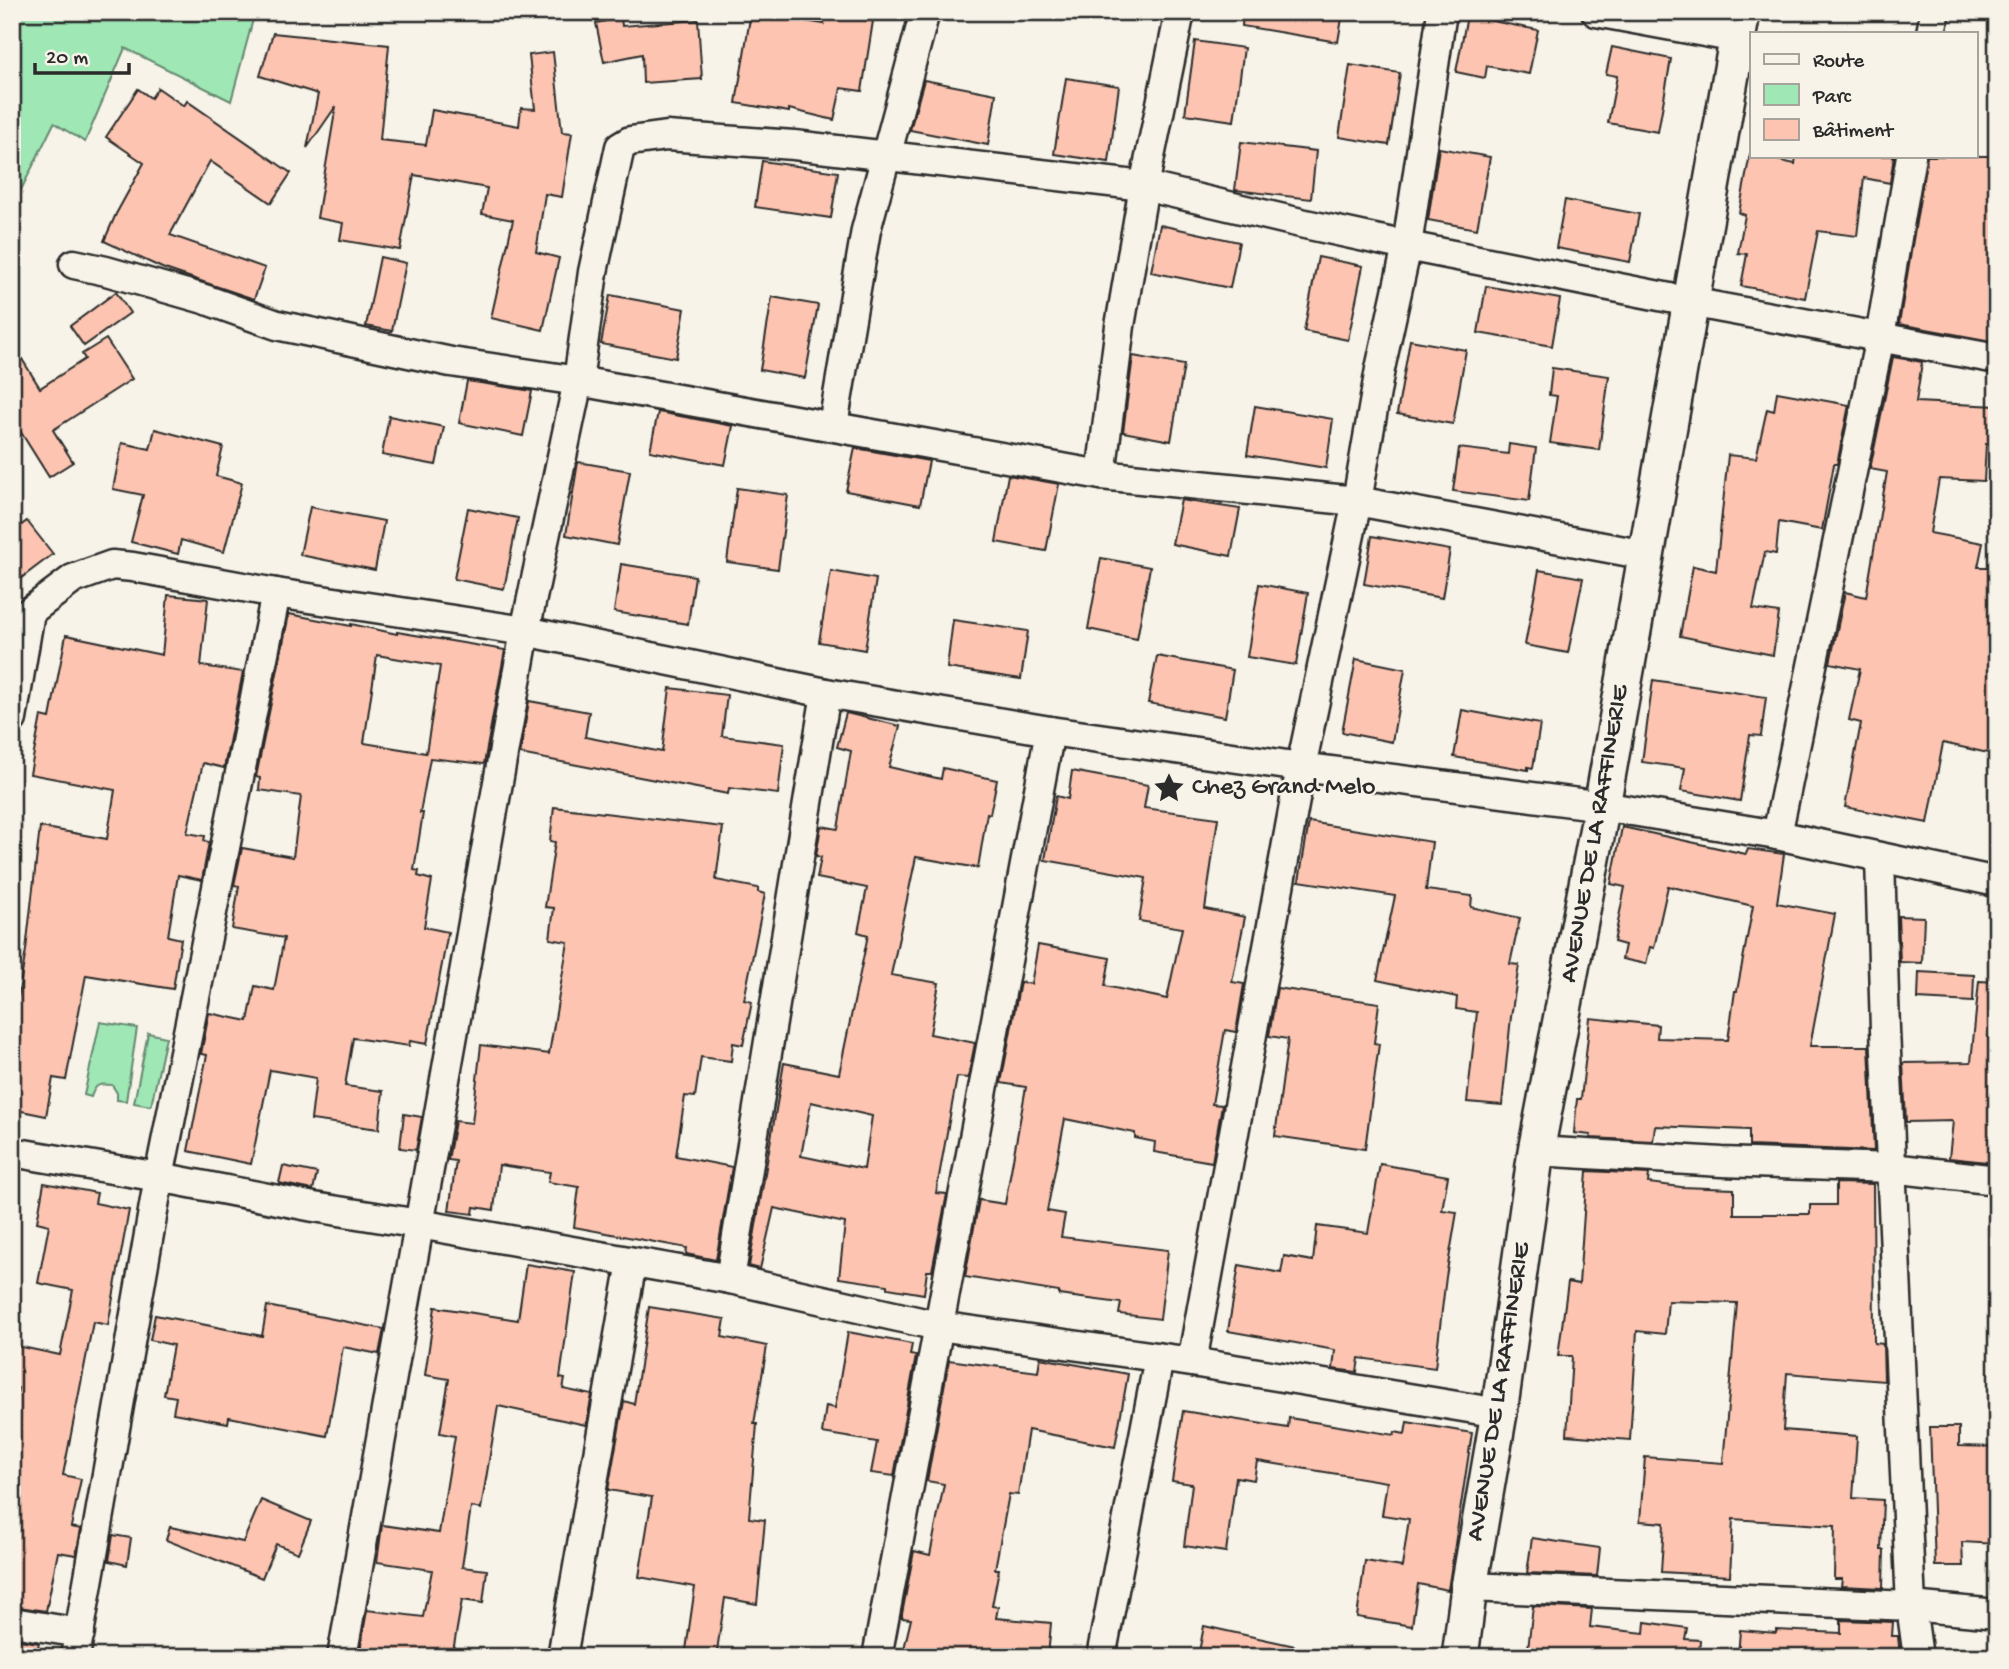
<svg xmlns="http://www.w3.org/2000/svg" width="2009" height="1669" viewBox="0 0 2009 1669" font-family="'Gochi Hand',sans-serif">
<style>
.green{fill:#9fe7b5;stroke:#658970;stroke-width:2}
.building{fill:#fdc5b1;stroke:#2b2b2b;stroke-width:2;fill-rule:evenodd}
.lines{fill:none;stroke-linecap:round;stroke-linejoin:round}
.minor-casing{stroke:#2b2b2b;stroke-width:33}
.tertiary-casing{stroke:#2b2b2b;stroke-width:40}
.minor{stroke:#f7f3e8;stroke-width:28}
.tertiary{stroke:#f7f3e8;stroke-width:35}
.labels{text-anchor:middle;dominant-baseline:central;stroke-width:5;stroke-linejoin:round;paint-order:stroke}
.poi-label{font-size:26px;fill:#2b2b2b;stroke:#f7f3e8;text-anchor:start}
.street-label{font-size:26px;fill:#2b2b2b;stroke:#f7f3e8}
</style>
<rect width="100%" height="100%" fill="#f7f3e8"/>
<filter id="ink" filterUnits="userSpaceOnUse"><feTurbulence type="fractalNoise" baseFrequency=".0143" numOctaves="2"/><feDisplacementMap in="SourceGraphic" scale="14" xChannelSelector="R" yChannelSelector="G"/><feConvolveMatrix kernelMatrix="1 2 1 2 8 2 1 2 1" color-interpolation-filters="sRGB"/></filter>
<g filter="url(#ink)">
<g class="green">
<polygon points="12,12 255,12 231,101 125,48 85,142 54,123 18,196 12,190"/>
<path d="M100,1022l37,6 -11,73 -9,-1v-7l-5,-8c-14,-2 -17,0 -21,12l-7,-2z"/>
<polygon points="148,1033 166,1037 151,1106 134,1103"/>
</g>
<g class="building">
<polygon points="751,12 824,24 825,13 873,21 862,91 841,88 834,120 789,109 789,112 736,103"/>
<polygon points="1243,12 1343,12 1338,42 1242,26"/>
<polygon points="1467,16 1538,30 1529,74 1487,66 1485,78 1456,72"/>
<polygon points="621,18 622,26 698,20 702,79 643,83 642,54 604,62 596,23"/>
<polygon points="273,33 389,45 380,140 426,145 432,110 519,126 521,108 535,109 529,55 553,52 562,132 572,133 562,197 545,194 536,252 559,258 543,330 491,318 513,220 482,214 487,188 414,175 400,250 340,240 343,223 317,218 336,106 307,148 318,94 260,76"/>
<polygon points="1195,41 1244,48 1234,121 1185,114"/>
<polygon points="1612,47 1671,59 1658,132 1608,123 1617,76 1606,74"/>
<polygon points="1350,65 1400,73 1389,145 1339,137"/>
<polygon points="1066,78 1119,86 1109,162 1054,154"/>
<polygon points="924,80 996,94 988,145 910,130"/>
<polygon points="158,88 184,106 187,101 291,173 271,203 210,161 170,235 265,268 254,299 162,268 104,241 116,214 144,163 106,137 138,89 151,98"/>
<polygon points="1241,142 1316,151 1311,199 1235,190"/>
<polygon points="1439,148 1490,157 1477,229 1428,220"/>
<polygon points="1750,154 1795,164 1796,156 1894,156 1890,183 1864,178 1857,236 1818,231 1805,298 1741,286 1747,254 1738,253 1745,215 1739,213"/>
<polygon points="1927,156 1997,156 1997,342 1899,324"/>
<polygon points="762,161 838,172 831,218 755,207"/>
<polygon points="1565,200 1639,214 1630,262 1556,248"/>
<polygon points="1160,225 1239,242 1230,288 1151,272"/>
<polygon points="380,257 406,263 392,331 366,326"/>
<polygon points="1318,257 1363,266 1348,340 1304,331"/>
<polygon points="1486,286 1560,299 1552,346 1478,333"/>
<polygon points="116,292 130,313 84,346 70,326"/>
<polygon points="610,295 685,309 676,358 601,344"/>
<polygon points="772,297 818,305 805,378 760,370"/>
<polygon points="106,339 132,379 53,430 73,462 49,477 12,418 12,343 40,388 85,359 82,354"/>
<polygon points="1410,340 1466,350 1453,424 1397,414"/>
<polygon points="1133,356 1184,365 1171,441 1123,432"/>
<polygon points="1893,357 1922,362 1916,402 1997,406 1997,444 1986,444 1984,481 1939,479 1930,533 1983,543 1978,567 1997,567 1997,755 1943,743 1928,823 1845,807 1861,723 1849,720 1860,669 1830,663 1845,592 1866,597 1887,472 1870,469"/>
<polygon points="1552,368 1609,376 1599,450 1550,443 1557,396 1549,395"/>
<polygon points="467,381 532,391 523,436 459,423"/>
<polygon points="1777,392 1849,405 1837,464 1834,464 1822,530 1779,522 1776,554 1765,552 1753,609 1779,613 1773,655 1680,636 1693,566 1716,571 1728,455 1756,458 1767,409 1774,411"/>
<polygon points="1255,406 1333,419 1326,468 1247,455"/>
<polygon points="658,412 733,426 725,465 650,451"/>
<polygon points="389,416 444,427 436,465 382,455"/>
<polygon points="155,429 223,447 216,476 242,483 224,552 181,540 178,554 131,542 143,495 113,489 122,443 150,449"/>
<polygon points="1509,444 1536,448 1529,501 1453,491 1459,448 1508,454"/>
<polygon points="855,448 929,461 920,505 846,491"/>
<polygon points="578,462 630,471 617,545 566,535"/>
<polygon points="1008,475 1059,484 1046,551 996,542"/>
<polygon points="737,488 788,495 778,569 727,562"/>
<polygon points="1181,500 1240,509 1231,556 1172,544"/>
<polygon points="310,507 384,521 375,570 300,555"/>
<polygon points="468,508 518,518 504,589 454,579"/>
<polygon points="27,521 53,554 12,585 12,532"/>
<polygon points="1372,536 1450,550 1442,598 1364,584"/>
<polygon points="1101,558 1150,567 1137,639 1088,629"/>
<polygon points="621,564 695,576 688,624 614,612"/>
<polygon points="1539,570 1583,578 1568,653 1525,645"/>
<polygon points="831,571 876,579 865,650 819,642"/>
<polygon points="1259,584 1308,593 1296,665 1247,657"/>
<polygon points="168,595 208,599 201,666 243,672 224,768 203,763 187,833 205,836 204,841 209,842 202,880 178,875 168,936 181,939 173,989 86,975 66,1080 53,1078 46,1116 12,1109 12,1033 26,950 40,827 107,839 115,790 30,774 41,716 50,718 66,635 162,655"/>
<path d="M289,614l62,12v-2l46,10v-2l108,18 -21,114 -54,-6 -10,55h3l-9,57 5,1 -1,5 14,4 -8,47 24,5 -21,112 -17,-3 -1,5 -56,-8 -8,48 38,5 -4,38 -68,-9 5,-42 -46,-8 -19,94 -63,-13 19,-96 -6,-1 8,-41 39,8 7,-35 19,4 10,-52 -52,-9 7,-43 -5,-1 8,-37 51,9 8,-61 -42,-6 1,-12 -4,-1zM377,655l63,11 -14,87 -62,-10z"/>
<polygon points="953,620 1028,631 1021,679 947,668"/>
<polygon points="1157,656 1233,670 1225,717 1148,703"/>
<polygon points="1356,659 1405,669 1392,742 1342,732"/>
<polygon points="1653,680 1766,697 1761,736 1750,735 1740,801 1681,791 1685,768 1642,762"/>
<polygon points="670,688 727,695 722,736 784,744 778,794 729,788 728,794 520,754 529,701 589,712 585,737 662,752"/>
<polygon points="1462,710 1540,724 1533,768 1528,767 1528,770 1454,757"/>
<path d="M846,713l54,13 -11,41 52,12 2,-11 54,12 -7,34 -3,-1 -9,55 -62,-11 -25,118 48,8 -9,51 45,9 -7,35 -11,-1 -21,116 11,1 -15,77h-5l-3,23 -36,-6v-3l-49,-7 6,-55 -71,-15 -14,61 -11,-3 35,-203 55,11 29,-139 -10,-3 9,-44 -50,-10 4,-21 -5,-1 5,-30 17,3 13,-78 -14,-4zM811,1102l61,14 -8,53 -63,-13z"/>
<polygon points="1072,771 1148,785 1144,808 1218,818 1205,909 1245,917 1232,982 1244,984 1236,1032 1225,1030 1212,1104 1222,1105 1212,1162 1154,1152 1155,1142 1135,1138 1135,1133 1065,1119 1047,1211 1065,1214 1061,1237 1168,1250 1160,1319 1119,1314 1121,1303 1059,1295 1059,1292 965,1277 979,1200 1005,1204 1026,1087 1001,1083 1020,982 1031,984 1038,945 1110,958 1105,986 1167,999 1182,928 1139,921 1146,878 1045,860 1056,796 1068,799"/>
<polygon points="554,807 723,827 716,880 758,888 758,892 765,894 744,1000 752,1002 743,1045 733,1043 731,1061 701,1057 695,1097 685,1096 676,1156 732,1167 716,1260 686,1254 687,1248 574,1227 579,1187 548,1182 550,1172 499,1165 494,1210 474,1207 473,1214 449,1211 456,1161 448,1160 455,1121 472,1123 481,1045 549,1054 568,942 550,939 554,908 545,907 555,842 550,841"/>
<polygon points="1309,822 1432,842 1426,890 1472,896 1471,907 1520,918 1510,964 1519,965 1511,1017 1502,1105 1467,1102 1477,1012 1456,1009 1457,997 1377,980 1395,896 1299,881"/>
<polygon points="1622,827 1746,854 1748,849 1784,854 1777,903 1835,914 1810,1046 1869,1046 1874,1151 1749,1146 1749,1130 1655,1126 1653,1141 1590,1138 1591,1135 1574,1133 1577,1099 1581,1099 1590,1018 1658,1025 1657,1038 1728,1040 1735,991 1737,991 1753,906 1668,886 1654,948 1650,947 1646,964 1622,959 1625,945 1614,942 1625,887 1611,884"/>
<polygon points="1898,916 1924,917 1922,963 1900,962"/>
<polygon points="1919,972 1974,975 1973,1002 1918,999"/>
<polygon points="1979,981 1997,982 1997,1163 1949,1158 1953,1121 1906,1122 1903,1063 1971,1062"/>
<polygon points="1277,988 1379,1003 1374,1043 1379,1044 1365,1149 1275,1136 1288,1039 1269,1036"/>
<polygon points="404,1114 422,1117 416,1150 400,1148"/>
<polygon points="1380,1164 1448,1176 1442,1210 1457,1212 1446,1277 1435,1368 1359,1358 1357,1372 1333,1369 1335,1350 1228,1331 1239,1265 1281,1273 1284,1256 1313,1261 1317,1226 1368,1233"/>
<polygon points="283,1166 317,1173 313,1190 279,1183"/>
<polygon points="1587,1171 1649,1174 1648,1183 1681,1187 1734,1189 1734,1214 1810,1214 1810,1205 1836,1205 1836,1183 1873,1184 1874,1343 1883,1344 1884,1381 1787,1373 1783,1430 1857,1436 1853,1498 1883,1500 1881,1550 1884,1550 1883,1588 1841,1586 1842,1579 1834,1579 1835,1526 1733,1519 1730,1576 1661,1572 1664,1523 1640,1521 1645,1457 1723,1463 1737,1303 1668,1301 1665,1334 1637,1331 1630,1440 1567,1435 1572,1356 1558,1356 1568,1282 1579,1284"/>
<polygon points="44,1183 97,1193 95,1203 129,1210 108,1325 93,1322 63,1475 81,1479 71,1527 81,1529 76,1555 58,1552 46,1611 12,1606 12,1420 18,1388 12,1387 12,1345 60,1355 73,1290 38,1283 49,1225 37,1222"/>
<polygon points="526,1264 575,1272 560,1378 565,1379 563,1389 592,1395 586,1425 498,1406 481,1509 471,1507 462,1567 487,1570 483,1603 462,1600 452,1657 359,1657 367,1610 423,1617 432,1570 377,1562 382,1525 439,1533 455,1436 440,1433 449,1379 425,1375 435,1307 518,1320"/>
<polygon points="267,1306 384,1329 379,1354 343,1347 327,1436 229,1417 228,1423 173,1413 176,1397 164,1395 173,1345 150,1340 155,1315 262,1336"/>
<polygon points="649,1307 725,1319 722,1337 767,1346 754,1424 757,1424 749,1518 765,1520 757,1604 725,1598 716,1657 685,1657 695,1587 639,1577 652,1497 608,1490 624,1401 634,1404"/>
<polygon points="848,1332 912,1344 910,1355 916,1356 894,1476 871,1473 877,1442 822,1433 826,1406 835,1408"/>
<polygon points="1040,1358 1128,1374 1115,1447 1028,1430 1018,1495 1009,1494 995,1569 999,1569 992,1606 998,1607 996,1618 1051,1623 1048,1657 920,1657 903,1653 911,1619 902,1618 902,1614 914,1551 930,1555 944,1484 927,1481 949,1360 1038,1372"/>
<polygon points="1183,1411 1288,1428 1289,1418 1394,1435 1395,1432 1405,1434 1407,1422 1472,1433 1448,1590 1418,1584 1412,1626 1357,1617 1365,1561 1402,1567 1409,1519 1382,1515 1387,1482 1257,1461 1254,1480 1236,1477 1226,1552 1184,1546 1192,1484 1172,1481"/>
<polygon points="1930,1427 1959,1427 1959,1446 1997,1447 1997,1544 1962,1542 1963,1566 1935,1566"/>
<polygon points="261,1500 311,1521 298,1553 276,1544 262,1578 166,1540 170,1527 243,1542"/>
<polygon points="113,1535 131,1538 127,1565 109,1561"/>
<polygon points="1532,1538 1600,1548 1597,1576 1527,1573"/>
<polygon points="1533,1606 1592,1609 1590,1627 1644,1633 1645,1622 1687,1628 1685,1639 1700,1640 1699,1657 1527,1657"/>
<polygon points="1841,1620 1893,1622 1892,1636 1898,1636 1900,1657 1738,1657 1740,1630 1776,1633 1776,1630 1841,1633"/>
<polygon points="1204,1626 1295,1646 1293,1657 1198,1657"/>
<polygon points="12,1639 39,1643 36,1657 12,1657"/>
</g>
<g class="lines">
<defs>
<g id="minor">
<polyline points="1596,12 1737,38"/>
<polyline points="1931,33 1935,12"/>
<polyline points="74,264 106,271 204,299 277,325 451,362 578,381 1101,475 1357,501 1646,555"/>
<polyline points="833,425 866,230 925,12"/>
<polyline points="1101,475 1120,326 1144,186 1180,12"/>
<polyline points="12,625 73,579 112,565 133,567 276,593 525,631 826,693 1050,731 1301,767 1602,806 1777,835 1997,882"/>
<polyline points="12,719 30,612"/>
<polyline points="1777,835 1880,337 1911,156"/>
<polyline points="1880,858 1885,1030 1911,1606 1918,1657"/>
<polyline points="1536,1151 1722,1162 1891,1168 1997,1180"/>
<polyline points="12,1152 159,1177 314,1207 419,1224 730,1279 938,1326 1192,1362 1499,1413"/>
<polyline points="730,1279 826,693"/>
<polyline points="1192,1362 1301,767 1357,501 1380,369 1407,246 1442,12"/>
<polyline points="1469,1587 1911,1606 1997,1614"/>
<polyline points="12,1622 80,1633"/>
<polyline points="75,1657 159,1177 276,593"/>
<polyline points="342,1657 525,631 578,381 593,272 620,147 630,141 667,136 794,145 1144,186 1305,224 1407,246 1690,302 1997,359"/>
<polyline points="562,1657 632,1262"/>
<polyline points="877,1657 1050,731"/>
<polyline points="1101,1657 1159,1358"/>
</g>
<polyline id="tertiary" points="1460,1657 1469,1587 1499,1413 1536,1151 1602,806 1742,12"/>
</defs>
<use href="#minor" class="minor-casing"/>
<use href="#tertiary" class="tertiary-casing"/>
<use href="#minor" class="minor"/>
<use href="#tertiary" class="tertiary"/>
</g>
</g>
<defs>
<symbol id="sight-bare" viewBox="-9 -9 18 18"><path d="M0-6L1.8-2.2L6-1.7L2.9 1.2L3.7 5.4L0 3.3L-3.7 5.4L-2.9 1.2L-6-1.7L-1.8-2.2Z" fill="#2b2b2b" stroke="#f7f3e8" stroke-width="2.5" paint-order="stroke"/></symbol>
</defs>
<g fill-rule="evenodd">
<use href="#sight-bare" x="1147" y="766" width="44" height="44"/>
</g>
<g class="labels">
<g class="poi-label">
<text x="1192" y="788">Chez Grand Melo</text>
</g>
<g class="street-label">
<text transform="translate(1596 834) rotate(-80)">AVENUE DE LA RAFFINERIE</text>
<text transform="translate(1500 1392) rotate(-81)">AVENUE DE LA RAFFINERIE</text>
</g>
</g>
<rect width="2009" height="1669" fill="none" stroke="#f7f3e8" stroke-width="42"/>
<rect x="21" y="21" width="1967" height="1627" fill="none" stroke="#2b2b2b" stroke-width="2.5" filter="url(#ink)"/>
<rect x="1750" y="32" width="228" height="126" fill="#f7f3e8" stroke="#a5a39c" stroke-width="2"/>
<rect x="1764" y="54" width="35" height="10" fill="#f7f3e8" stroke="#a5a39c" stroke-width="2"/>
<text x="1813" y="66" font-size="21" fill="#2b2b2b">Route</text>
<rect x="1764" y="84" width="35" height="21" fill="#9fe7b5" stroke="#a5a39c" stroke-width="2"/>
<text x="1813" y="102" font-size="21" fill="#2b2b2b">Parc</text>
<rect x="1764" y="119" width="35" height="21" fill="#fdc5b1" stroke="#a5a39c" stroke-width="2"/>
<text x="1813" y="136" font-size="21" fill="#2b2b2b">Bâtiment</text>
<path d="M35 63v10h94v-10" fill="none" stroke="#2b2b2b" stroke-width="3.5"/>
<text x="46" y="63" font-size="21" fill="#2b2b2b" stroke="#f7f3e8" stroke-width="5" paint-order="stroke">20 m</text>
</svg>
